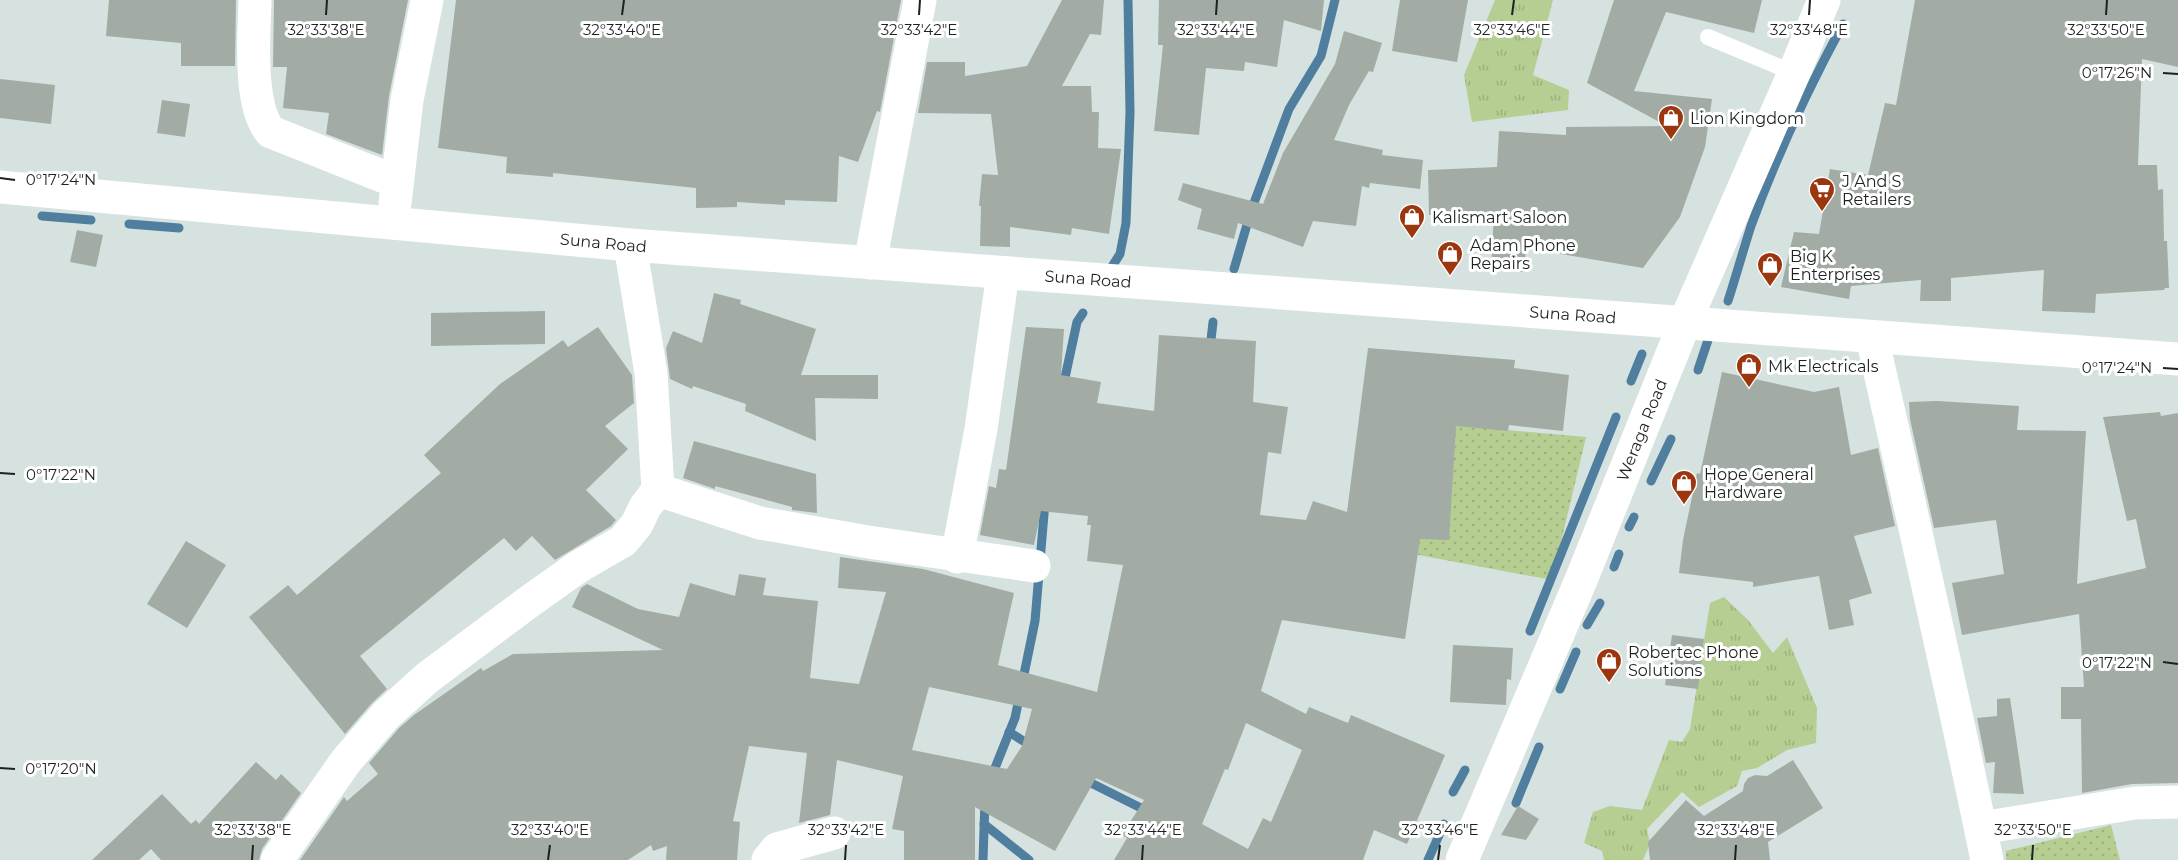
<svg xmlns="http://www.w3.org/2000/svg" width="2178" height="860" viewBox="0 0 2178 860" font-family="Montserrat,sans-serif">
<style>
.grass{fill:url(#grass-dots)}
.park{fill:url(#park-tufts)}
.lines{fill:none;stroke-linecap:round;stroke-linejoin:round}
.stream{stroke:#4f7e9e;stroke-width:9}
.building{fill:#a2aca5;fill-rule:evenodd}
.lane{stroke:#fff;stroke-width:16}
.street{stroke:#fff;stroke-width:33}
.secondary{stroke:#fff;stroke-width:33}
.ticks{fill:none;stroke:#1d2221;stroke-width:2}
.labels{text-anchor:middle;dominant-baseline:central;stroke-width:6;stroke-linejoin:round;paint-order:stroke}
.poi-label{font-size:16px;fill:#1d2221;stroke:#fff;text-anchor:start}
.street-label{font-size:16px;fill:#1d2221;stroke:#fff}
.ticks-label{font-size:15px;text-anchor:middle;fill:#1d2221;stroke:#fff;stroke-width:6;stroke-linejoin:round;paint-order:stroke}
</style>
<defs>
<pattern id="grass-dots" width="8" height="8" patternUnits="userSpaceOnUse" patternTransform="scale(1.5)"><rect width="8" height="8" fill="#b6ce92"/><path d="M2 2h.1M6 6h.1" fill="none" stroke="#9cb17e" stroke-width="1.8" stroke-linecap="round"/></pattern>
<pattern id="park-tufts" width="24" height="20" patternUnits="userSpaceOnUse" patternTransform="scale(1.5)"><rect width="24" height="20" fill="#b6ce92"/><path d="M3 7l-1-3M5 7V3M7 7l1-3M15 17l-1-3M17 17v-4M19 17l1-3" fill="none" stroke="#9cb17e"/></pattern>
</defs>
<rect width="100%" height="100%" fill="#d5e2e0"/>
<g class="grass">
<polygon points="1429,423 1586,437 1552,580 1408,553"/>
<polygon points="2111,825 2120,860 2006,860 2006,851"/>
</g>
<g class="park">
<polygon points="1495,0 1553,0 1533,75 1569,90 1568,110 1472,122 1464,75"/>
<polygon points="1724,597 1748,620 1773,653 1787,637 1817,708 1816,743 1787,750 1757,768 1742,771 1737,786 1699,807 1682,792 1647,829 1650,844 1643,860 1604,860 1602,851 1584,843 1593,812 1610,806 1642,810 1669,740 1682,742 1690,729 1710,603"/>
</g>
<g class="lines">
<g class="stream">
<polyline points="42,216 91,220"/>
<polyline points="129,224 179,228"/>
<polyline points="1111,268 1120,254 1126,223 1130,112 1128,0"/>
<polyline points="1234,269 1251,211 1289,109 1321,56 1335,0"/>
<path d="M1728,301c8,-25 15,-50 23,-75 25,-69 57,-137 92,-202"/>
<polyline points="1210,349 1213,322"/>
<polyline points="1698,370 1708,340"/>
<polyline points="1631,381 1642,354"/>
<polyline points="1063,387 1077,322 1083,313"/>
<polyline points="1651,481 1671,439"/>
<polyline points="1629,527 1634,517"/>
<polyline points="1614,567 1619,554"/>
<polyline points="1587,625 1600,603"/>
<polyline points="1530,631 1616,417"/>
<polyline points="1560,689 1576,652"/>
<polyline points="1009,732 1033,747"/>
<polyline points="991,778 1015,718 1035,621 1045,502"/>
<polyline points="1083,779 1145,810"/>
<polyline points="1453,792 1465,770"/>
<polyline points="1516,803 1539,747"/>
<polyline points="984,824 1029,860"/>
<polyline points="983,860 985,800"/>
<polyline points="1428,860 1444,824"/>
</g>
</g>
<g class="building">
<polygon points="109,0 236,0 235,66 181,66 181,43 106,36"/>
<polygon points="274,0 408,0 389,96 382,155 326,134 329,113 283,108 287,67 273,67"/>
<polygon points="456,0 901,0 880,112 877,111 858,162 839,156 837,202 785,200 785,205 737,202 737,207 696,208 696,188 553,173 553,177 506,173 507,157 438,148"/>
<polygon points="1062,0 1104,0 1101,35 1090,34 1062,86 1091,86 1092,112 1099,112 1098,148 1121,149 1109,234 1072,228 1071,235 1010,227 1010,247 980,246 981,206 979,206 982,174 998,175 991,114 918,113 927,62 965,62 965,76 1027,66"/>
<polygon points="1159,0 1324,0 1321,31 1284,20 1277,67 1245,62 1244,71 1206,68 1199,135 1154,131 1163,45 1158,45"/>
<polygon points="1400,0 1468,0 1457,62 1392,51"/>
<polygon points="1614,0 1762,0 1754,33 1666,12 1634,91 1712,99 1705,147 1680,217 1643,268 1526,248 1524,272 1491,269 1494,213 1429,215 1428,170 1497,167 1499,131 1566,135 1566,127 1667,126 1587,83"/>
<polygon points="1915,0 2178,0 2178,67 2142,59 2138,165 2157,165 2158,190 2163,189 2164,241 2167,241 2169,288 2165,288 2164,290 2096,294 2095,313 2042,311 2044,270 1951,278 1951,301 1920,301 1921,280 1851,286 1849,299 1781,287 1794,232 1819,234 1830,169 1868,175 1885,103 1896,105"/>
<polygon points="1344,31 1382,43 1373,72 1369,71 1349,105 1334,140 1383,150 1382,155 1423,160 1420,189 1370,183 1369,188 1362,186 1356,226 1313,221 1303,247 1238,223 1234,239 1197,229 1202,209 1178,200 1183,183 1263,204 1283,153 1335,64"/>
<polygon points="0,79 55,85 51,124 0,118"/>
<polygon points="162,100 190,104 185,137 157,133"/>
<polygon points="77,230 103,235 96,267 70,262"/>
<polygon points="714,293 741,300 740,304 816,329 801,375 878,375 878,399 815,398 816,441 745,411 746,404 693,386 692,389 670,379 666,348 673,331 702,343"/>
<polygon points="545,311 545,344 431,346 431,313"/>
<polygon points="598,327 632,375 634,403 605,426 628,449 586,490 616,520 611,526 555,560 532,536 516,551 504,538 360,656 387,689 372,703 345,734 249,617 288,585 297,595 441,473 424,455 500,384 563,340 568,347"/>
<path d="M1026,327l38,2 -3,46 40,7 -4,21 57,8 5,-76 97,6 -3,61 35,5 -7,47 -13,-2 -8,63 46,5 7,-19 34,11 21,-164 147,12 -1,8 55,7 -6,56 -54,-6 -1,6 -52,-5 -7,114 -29,-1 -15,100 -123,-19 -21,71 45,23 3,-7 39,16 3,-8 94,40 -38,89 -33,-14 -11,30h-249l13,-22 -5,-3 22,-35 -48,-22 -41,73 -80,-44v53h-71v-29l-12,-2 11,-53 -66,-16 -7,55 -31,8 8,-70 -58,-7 -16,75 7,1 -3,38h-71l1,-14 -14,5 -2,-6 -23,15h-328l44,-63 3,4 31,-27 -9,-11 30,-35 15,-13 67,-47 2,3 30,-17 150,-4 -91,-43 9,-19 6,-4 51,25 41,8 11,-34 45,13 4,-22 27,4 -3,17 55,6 -8,77 49,6 27,-92 -48,-4 2,-31 83,12 91,24 -16,72 99,27 26,-127 -36,-4 4,-36h-4l1,-9 -47,-5 -7,34 -54,-10 9,-49 7,2 3,-19 7,1zM929,687l103,22 -10,37 -15,23 -95,-19zM1246,723l56,27 -31,72 -8,-4 -15,31 -46,-25 23,-55 3,1z"/>
<polygon points="1722,372 1814,392 1839,387 1851,455 1878,448 1895,526 1854,536 1872,593 1849,600 1854,625 1829,630 1819,576 1753,587 1753,582 1679,573 1683,540 1697,473 1700,474"/>
<polygon points="1937,401 2019,406 2017,430 2086,431 2077,584 2146,568 2136,519 2127,521 2103,417 2160,412 2161,416 2178,413 2178,783 2132,784 2082,793 2081,719 2061,719 2061,687 2084,687 2079,614 1962,635 1952,583 2004,574 1996,520 1934,528 1910,419 1909,402"/>
<polygon points="694,441 816,474 817,513 792,510 792,507 715,486 715,489 683,478"/>
<polygon points="186,541 226,565 187,628 147,604"/>
<polygon points="1672,635 1704,639 1698,689 1665,685"/>
<polygon points="1453,645 1513,648 1511,680 1507,679 1506,705 1450,702"/>
<polygon points="2010,698 2019,758 2024,794 1993,793 1995,762 1986,763 1977,718 1997,716 1997,699"/>
<polygon points="1793,760 1823,808 1768,842 1770,860 1650,860 1648,842 1686,800 1704,816 1743,791 1744,784 1748,778 1755,775 1767,776"/>
<polygon points="256,762 276,780 281,774 301,793 262,849 259,860 161,860 151,849 139,860 92,860 162,794 191,824 196,820 199,824"/>
<polygon points="1518,806 1539,819 1526,840 1501,835"/>
</g>
<g class="lines">
<polyline class="lane" points="1708,37 1794,73"/>
<g class="street">
<path d="M255,0c-1,34 -7,107 16,132l126,50"/>
<polyline points="395,203 407,100 427,0"/>
<polyline points="870,263 920,0"/>
<path d="M1872,337c39,174 79,348 115,523"/>
<polyline points="658,490 760,523 868,542 1034,566"/>
<polyline points="957,557 981,429 1003,273"/>
<polyline points="1981,828 2135,803 2178,802"/>
<polyline points="277,860 346,761 386,715 427,678 530,601 578,567 623,541 637,524 645,507 658,490 651,373 630,245"/>
<polyline points="768,860 777,849 834,833"/>
</g>
<g class="secondary">
<path id="s1" d="M0,187l630,58 1548,114"/>
<path id="s2" d="M1462,860l119,-280 104,-258 109,-249 30,-73"/>
</g>
</g>
<path class="ticks" d="M326,15l1,-15M622,15l2,-15M919,15l1,-15M1216,15l1,-15M1512,15l2,-15M1809,15l1,-15M2106,15l1,-15M2163,73l15,1M0,178l15,2M2163,368l15,1M0,473l15,1M2163,662l15,2M0,768l15,1M252,860l1,-15M548,860l2,-15M845,860l1,-15M1142,860l1,-15M1438,860l2,-15M1735,860l1,-15M2032,860l1,-15"/>
<defs>
<symbol id="shop-pin" viewBox="-11 -11 22 30"><path d="M0 17L-7.5 6A9.5 9.5 0 1 1 7.5 6Z" fill="#9c360f" stroke="#fff"/><path d="M-5-2.5h2.3a2.7 3.5 0 0 1 5.4 0H5L5.5 6h-11ZM-1.5-2.5h3a1.5 2.3 0 0 0-3 0Z" fill="#fff"/></symbol>
<symbol id="supermarket-pin" viewBox="-11 -11 22 30"><path d="M0 17L-7.5 6A9.5 9.5 0 1 1 7.5 6Z" fill="#9c360f" stroke="#fff"/><path d="M-6-5.5h2.5l.6 2H6L4.5 2H-2.5L-4.4-4H-6ZM-1.5 3.2a1.3 1.3 0 1 0 .1 0ZM3 3.2a1.3 1.3 0 1 0 .1 0Z" fill="#fff"/></symbol>
</defs>
<g fill-rule="evenodd">
<use href="#shop-pin" x="1656" y="103" width="30" height="40"/>
<use href="#supermarket-pin" x="1807" y="175" width="30" height="40"/>
<use href="#shop-pin" x="1397" y="202" width="30" height="40"/>
<use href="#shop-pin" x="1435" y="239" width="30" height="40"/>
<use href="#shop-pin" x="1755" y="250" width="30" height="40"/>
<use href="#shop-pin" x="1734" y="351" width="30" height="40"/>
<use href="#shop-pin" x="1669" y="468" width="30" height="40"/>
<use href="#shop-pin" x="1594" y="646" width="30" height="40"/>
</g>
<g class="labels">
<g class="poi-label">
<text x="1690" y="118">Lion Kingdom</text>
<text x="1842" y="181">J And S<tspan x="1842" dy="18">Retailers</tspan></text>
<text x="1432" y="217">Kalismart Saloon</text>
<text x="1470" y="245">Adam Phone<tspan x="1470" dy="18">Repairs</tspan></text>
<text x="1790" y="256">Big K<tspan x="1790" dy="18">Enterprises</tspan></text>
<text x="1768" y="366">Mk Electricals</text>
<text x="1704" y="474">Hope General<tspan x="1704" dy="18">Hardware</tspan></text>
<text x="1628" y="652">Robertec Phone<tspan x="1628" dy="18">Solutions</tspan></text>
</g>
<g class="street-label">
<text stroke="none"><textPath href="#s1" startOffset="606">Suna Road</textPath></text>
<text stroke="none"><textPath href="#s1" startOffset="1092">Suna Road</textPath></text>
<text stroke="none"><textPath href="#s1" startOffset="1578">Suna Road</textPath></text>
<text stroke="none"><textPath href="#s2" startOffset="466">Weraga Road</textPath></text>
</g>
</g>
<g class="ticks-label">
<text x="326" y="35">32°33'38"E</text>
<text x="622" y="35">32°33'40"E</text>
<text x="919" y="35">32°33'42"E</text>
<text x="1216" y="35">32°33'44"E</text>
<text x="1512" y="35">32°33'46"E</text>
<text x="1809" y="35">32°33'48"E</text>
<text x="2106" y="35">32°33'50"E</text>
<text x="2117" y="78">0°17'26"N</text>
<text x="61" y="185">0°17'24"N</text>
<text x="2117" y="373">0°17'24"N</text>
<text x="61" y="480">0°17'22"N</text>
<text x="2117" y="668">0°17'22"N</text>
<text x="61" y="774">0°17'20"N</text>
<text x="253" y="835">32°33'38"E</text>
<text x="550" y="835">32°33'40"E</text>
<text x="846" y="835">32°33'42"E</text>
<text x="1143" y="835">32°33'44"E</text>
<text x="1440" y="835">32°33'46"E</text>
<text x="1736" y="835">32°33'48"E</text>
<text x="2033" y="835">32°33'50"E</text>
</g>
</svg>
